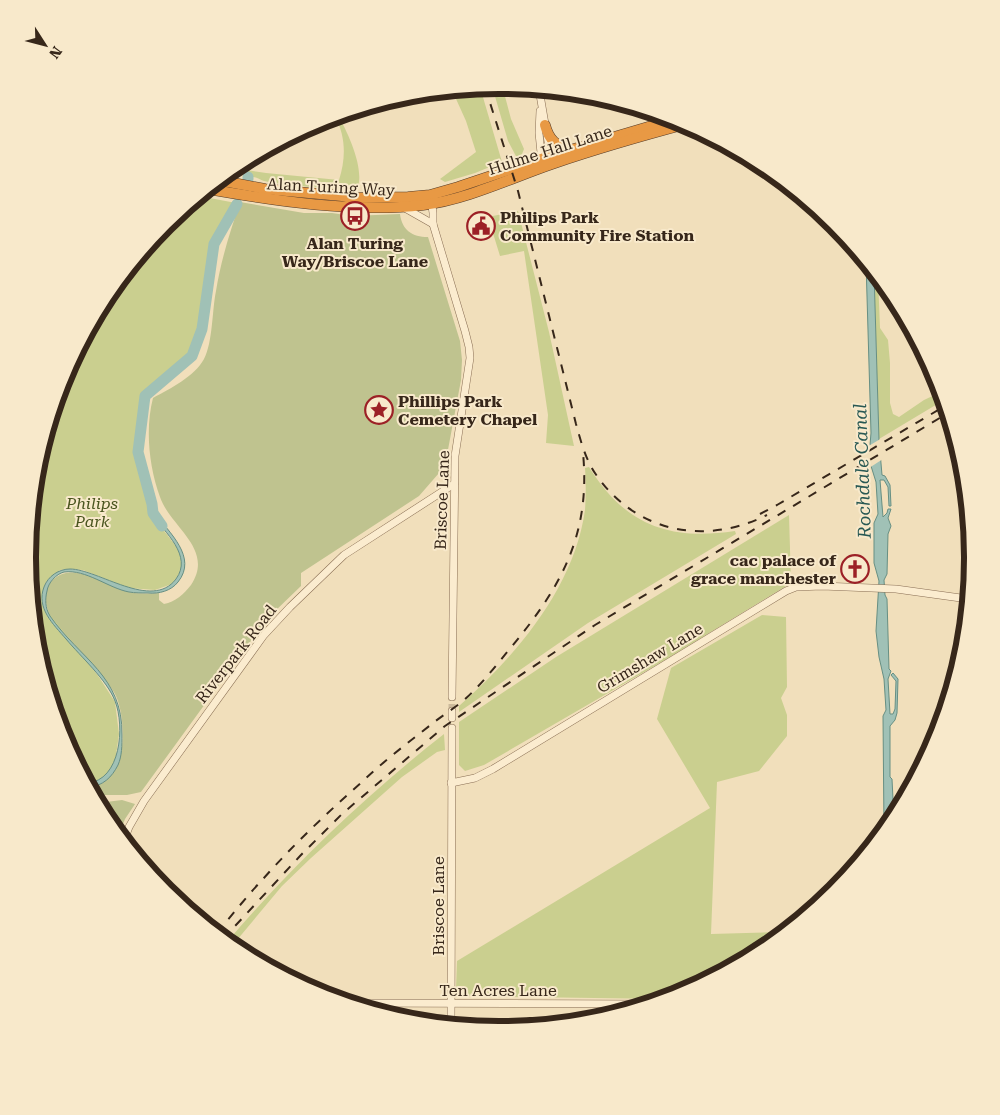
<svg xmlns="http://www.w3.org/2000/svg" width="1000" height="1115" viewBox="0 0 1000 1115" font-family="'Roboto Serif',serif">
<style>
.green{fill:#cacf8f}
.cemetery{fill:#bfc38f}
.water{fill:#a0c1b6;stroke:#678f83}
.pier{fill:#f1dfbb}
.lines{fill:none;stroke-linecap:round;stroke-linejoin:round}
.river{stroke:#a0c1b6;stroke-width:11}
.minor-tunnel{stroke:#ccba9b;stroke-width:7;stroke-dasharray:7 3.5;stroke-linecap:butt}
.minor-casing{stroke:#896e54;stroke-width:8}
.highway-casing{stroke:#563c29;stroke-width:11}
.minor{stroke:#fbeccf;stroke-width:7}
.highway{stroke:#e89944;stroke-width:10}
.rail{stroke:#37271a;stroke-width:2;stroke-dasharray:9 9;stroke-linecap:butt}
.labels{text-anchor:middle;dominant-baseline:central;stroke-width:4;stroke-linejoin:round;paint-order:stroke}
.street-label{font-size:16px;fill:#37271a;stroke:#f8e9cb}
.poi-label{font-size:16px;font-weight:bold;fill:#37271a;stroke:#f8e9cb;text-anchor:start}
.park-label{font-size:16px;font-style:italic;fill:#4a551f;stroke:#f8e9cb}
.water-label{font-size:18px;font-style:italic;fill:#285853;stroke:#f8e9cb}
.rim{fill:none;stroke:#37271a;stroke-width:6}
</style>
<rect width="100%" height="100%" fill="#f1dfbb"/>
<g class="green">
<polygon points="502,85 511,119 524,149 522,154 517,158 508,141 492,86"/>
<polygon points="480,87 502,162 475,173 445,182 440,179 476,152 466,121 452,90"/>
<path d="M338,115c10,18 26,52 20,72 -14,4 -79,-2 -94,-6 -4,-1 -7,-4 -11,-4 -9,-3 -18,-1 -27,-3l7,-6 33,5 73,7c7,-22 7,-43 -4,-64z"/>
<polygon points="199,196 236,203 212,244 201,329 191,356 144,395 137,452 151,504 151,514 179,550 182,559 182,568 178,576 172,584 155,590 128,588 83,570 68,569 60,570 46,582 42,594 42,603 99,677 115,702 119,734 115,762 105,777 99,781 87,783 63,738 37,649 28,557 37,465 64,376 107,295 166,223"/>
<polygon points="518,211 549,332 574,446 546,443 548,415 524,251 500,256 488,217"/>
<polygon points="874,272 878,277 880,328 888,340 890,363 890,403 893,414 899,417 924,400 941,392 944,400 879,439"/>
<path d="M589,467c36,58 80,74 146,64l1,3 -148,89 -129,89v-6c57,-50 115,-118 126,-196 1,-14 1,-28 0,-42z"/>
<polygon points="789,515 791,583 665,660 484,765 465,771 459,765 459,722 556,657"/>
<polygon points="762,615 786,617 787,687 781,698 787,715 787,736 759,771 717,782 711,934 785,932 762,951 681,994 664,999 463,996 456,989 457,961 710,808 657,719 671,668"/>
<path d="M444,734l1,16 -8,2 -35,25 -91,81 -29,28 -50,60 -5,-4c66,-77 138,-146 217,-208z"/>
</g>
<g class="cemetery">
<path d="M240,202l64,11h28l20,3 48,-2c2,16 12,23 28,23l32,104 2,19 -1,20 -14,75 -8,18 -20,23 -118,77v13l-29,28 -19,24 -112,154 -14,3h-33l-5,-8c13,-1 21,-9 27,-20 10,-17 8,-53 0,-71 -4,-9 -13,-17 -19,-24 -16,-19 -32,-38 -47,-57 -5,-10 -7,-23 0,-32 21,-25 54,2 78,9 9,2 21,2 31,1v7l5,4c11,-2 20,-10 27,-19 24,-36 -21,-58 -31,-88 -11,-30 -15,-68 -7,-99 18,-10 41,-21 51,-39 9,-17 8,-49 12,-68 5,-31 14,-59 24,-89z"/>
<polygon points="122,800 135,804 125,819 119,834 107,820 98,803"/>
</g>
<g class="water">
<polygon points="866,262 874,272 879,440 882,475 885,476 890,485 891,506 889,506 888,487 884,480 880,480 883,517 887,513 888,509 891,509 888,518 891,526 888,534 887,574 884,580 885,595 887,599 889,669 891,671 888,679 890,714 893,714 895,709 896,681 891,675 893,673 898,679 897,713 895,720 890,726 890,777 892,779 894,819 884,830 883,716 886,710 884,679 879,657 876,631 879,581 874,563 874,523 878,514 876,482 871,466 870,445 871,433"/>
<path d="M155,513c14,20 43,44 23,69 -7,9 -19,12 -30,11 -7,0 -13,0 -19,-1 -21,-4 -43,-23 -65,-20 -8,2 -16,11 -17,19 -2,8 -2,17 3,25 30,43 73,60 72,119 0,10 0,21 -4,30 -6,12 -15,21 -29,22l-2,-4c34,-2 38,-57 28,-82 -8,-21 -34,-44 -49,-62 -13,-15 -30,-31 -22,-52 4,-11 15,-18 26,-18 28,0 82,42 106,10 17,-23 -11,-47 -25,-65z"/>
</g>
<polygon class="pier" points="882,438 883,459 869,468 867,447"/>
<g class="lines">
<g class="river">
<polyline points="248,179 248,177"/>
<polyline points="162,526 153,513 152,504 138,452 145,396 192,356 202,329 214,244 237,204"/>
</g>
<polyline class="minor-tunnel" points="452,711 452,697"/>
<defs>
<g id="minor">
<polyline points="539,89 551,159"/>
<polyline points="540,111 539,133 542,163"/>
<polyline points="431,199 433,213 433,224 465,331 469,347 470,358 455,456 452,697"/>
<polyline points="403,207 433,224"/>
<polyline points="452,711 452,718"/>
<polyline points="451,783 475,778 493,769 786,591 796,587 822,586 896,589 968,599"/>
<polyline points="124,840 129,827 144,801 264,635 290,607 344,555 454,484"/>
<polyline points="349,1003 647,1004"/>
<polyline points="451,1025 452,728"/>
</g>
<g id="highway">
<path d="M545,125c4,15 11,21 25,24"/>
<polyline points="218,180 265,189 342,196 350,198 408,197 430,195 458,187 550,156 675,119"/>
<path d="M208,189c68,12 146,24 215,16 43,-5 88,-27 129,-41 44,-15 89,-28 134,-40"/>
</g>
</defs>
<use href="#minor" class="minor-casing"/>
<use href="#highway" class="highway-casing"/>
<use href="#minor" class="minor"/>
<use href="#highway" class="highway"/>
<g class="rail">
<path d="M485,87l33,104 58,233c5,18 10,37 21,52 41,58 110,69 170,39"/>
<polyline points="760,514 777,505 945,406"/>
<path d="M217,933c15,-18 30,-37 46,-54 31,-35 65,-67 100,-98 22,-21 46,-39 70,-58 9,-7 20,-14 30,-22 17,-15 31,-33 45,-50 52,-62 83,-115 75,-198"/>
<polyline points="223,939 300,856 342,814 445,726 595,625 948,413"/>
</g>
</g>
<defs>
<symbol id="bus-ring" viewBox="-11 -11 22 22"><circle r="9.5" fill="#f8e9cb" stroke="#9c2026" stroke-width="1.5"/><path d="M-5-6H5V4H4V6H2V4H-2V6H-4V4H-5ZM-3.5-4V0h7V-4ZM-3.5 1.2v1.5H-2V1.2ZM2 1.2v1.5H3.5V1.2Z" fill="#9c2026"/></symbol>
<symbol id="civic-ring" viewBox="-11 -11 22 22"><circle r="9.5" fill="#f8e9cb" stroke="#9c2026" stroke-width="1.5"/><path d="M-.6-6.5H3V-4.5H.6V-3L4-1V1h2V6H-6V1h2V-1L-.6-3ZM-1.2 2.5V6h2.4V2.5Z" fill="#9c2026"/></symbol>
<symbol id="sight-ring" viewBox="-11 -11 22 22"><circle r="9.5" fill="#f8e9cb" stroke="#9c2026" stroke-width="1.5"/><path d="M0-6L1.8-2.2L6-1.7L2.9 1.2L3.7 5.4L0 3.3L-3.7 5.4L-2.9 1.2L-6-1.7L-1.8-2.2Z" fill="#9c2026"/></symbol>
<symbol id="church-ring" viewBox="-11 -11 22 22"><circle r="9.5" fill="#f8e9cb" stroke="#9c2026" stroke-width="1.5"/><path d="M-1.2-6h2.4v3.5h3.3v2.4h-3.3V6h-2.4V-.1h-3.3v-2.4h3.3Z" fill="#9c2026"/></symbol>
</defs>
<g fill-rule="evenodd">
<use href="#bus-ring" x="339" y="200" width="32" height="32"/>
<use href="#civic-ring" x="465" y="210" width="32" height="32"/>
<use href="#sight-ring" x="363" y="394" width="32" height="32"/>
<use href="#church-ring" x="839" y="553" width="32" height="32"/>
</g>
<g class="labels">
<g class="street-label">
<text transform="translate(550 150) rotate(-18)">Hulme Hall Lane</text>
<text transform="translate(331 187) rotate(3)">Alan Turing Way</text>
<text transform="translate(442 500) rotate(-88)">Briscoe Lane</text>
<text transform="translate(236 654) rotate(-52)">Riverpark Road</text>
<text transform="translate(650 658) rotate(-31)">Grimshaw Lane</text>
<text transform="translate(438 906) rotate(-90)">Briscoe Lane</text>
<text x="498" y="990">Ten Acres Lane</text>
</g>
<g class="poi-label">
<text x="500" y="217">Philips Park<tspan x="500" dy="18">Community Fire Station</tspan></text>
<text x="355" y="243" text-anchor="middle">Alan Turing<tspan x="355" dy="18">Way/Briscoe Lane</tspan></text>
<text x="398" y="401">Phillips Park<tspan x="398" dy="18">Cemetery Chapel</tspan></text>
<text x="836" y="560" text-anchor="end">cac palace of<tspan x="836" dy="18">grace manchester</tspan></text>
</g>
<g class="park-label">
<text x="92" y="503">Philips<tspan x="92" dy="18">Park</tspan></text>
</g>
<g class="water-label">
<text transform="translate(862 471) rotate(-92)">Rochdale Canal</text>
</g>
</g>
<path d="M0 0H1000V1115H0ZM499 94H501A463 463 0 0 1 964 557V558A463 463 0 0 1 501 1021H499A463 463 0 0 1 36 558V557A463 463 0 0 1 499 94Z" fill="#f8e9cb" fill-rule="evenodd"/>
<path class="rim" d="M499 94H501A463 463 0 0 1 964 557V558A463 463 0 0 1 501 1021H499A463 463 0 0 1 36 558V557A463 463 0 0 1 499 94Z"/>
<g transform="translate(45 45) rotate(126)" stroke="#f8e9cb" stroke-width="4" paint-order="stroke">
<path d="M0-4L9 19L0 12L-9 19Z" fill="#37271a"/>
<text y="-8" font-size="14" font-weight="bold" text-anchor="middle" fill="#37271a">N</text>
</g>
</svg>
